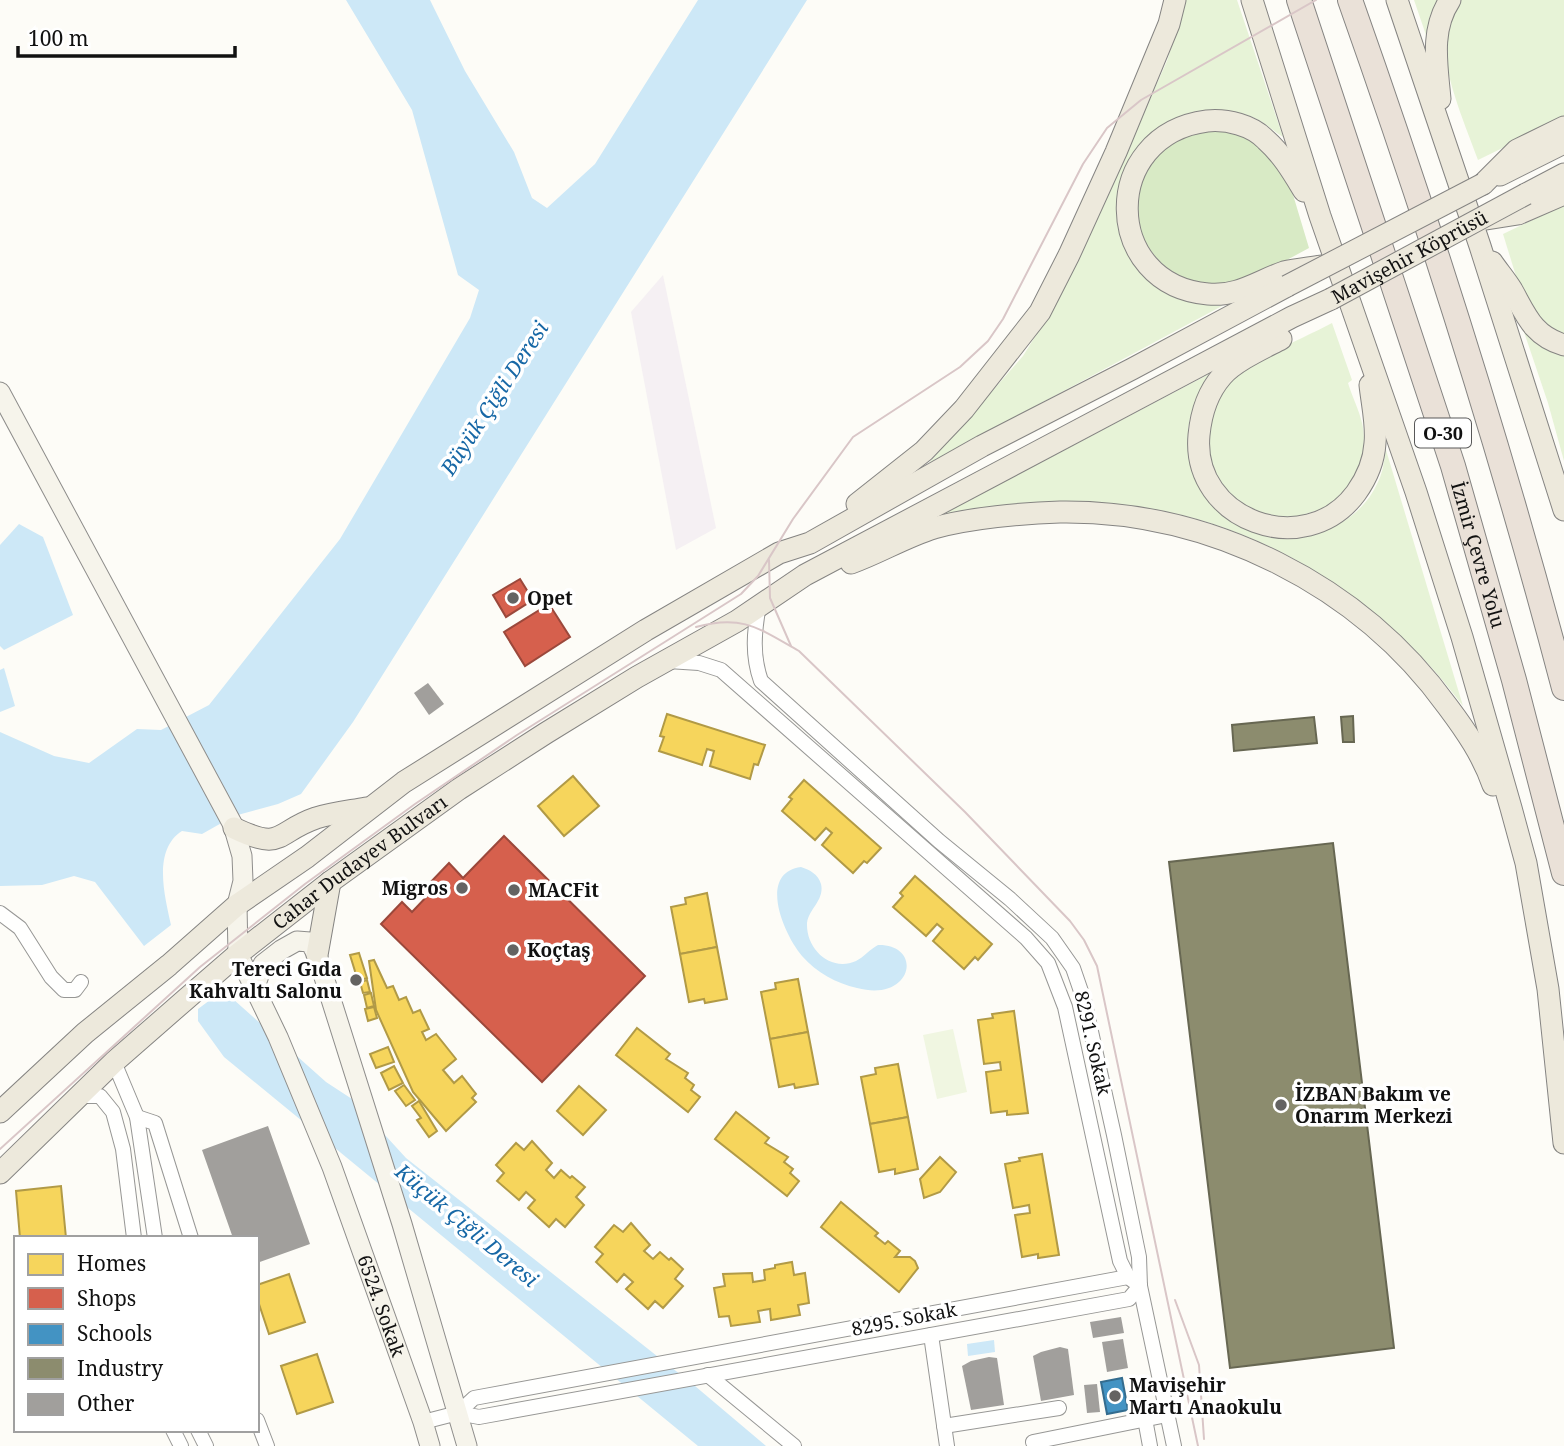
<svg xmlns="http://www.w3.org/2000/svg" width="1564" height="1446" viewBox="0 0 1564 1446" font-family="'Noto Serif',serif">
<style>
.industrial{fill:#f5f0f3}
.green{fill:#e7f3d7}
.forest{fill:#d8eac5}
.pitch{fill:#f0f6e1}
.water{fill:#cde8f7}
.homes{fill:#f6d55c;stroke:#b19a46;stroke-width:2}
.shops{fill:#d6604d;stroke:#9b483b;stroke-width:2}
.schools{fill:#4393c3;stroke:#346c8e;stroke-width:2}
.industry{fill:#8c8c6e;stroke:#676752;stroke-width:2}
.building{fill:#a19f9c}
.lines{fill:none;stroke-linecap:round;stroke-linejoin:round}
.street-casing{stroke:#979795;stroke-width:16}
.secondary-casing{stroke:#8e8d8b;stroke-width:21}
.primary-casing{stroke:#858482;stroke-width:23}
.highway-casing{stroke:#858482;stroke-width:26}
.street{stroke:#fffffe;stroke-width:14}
.secondary{stroke:#f6f4eb;stroke-width:19}
.primary{stroke:#ede9dc;stroke-width:21}
.highway{stroke:#eae1d8;stroke-width:24}
.tram{stroke:#d9c6c7;stroke-width:2}
.primary-bridge-casing{stroke:#858482;stroke-width:23;stroke-linecap:butt}
.primary-bridge{stroke:#ede9dc;stroke-width:21}
.poi-dot{fill:#646362;stroke:#fff;stroke-width:2.5}
.labels{text-anchor:middle;dominant-baseline:central;stroke-width:7;stroke-linejoin:round;paint-order:stroke}
.shield{fill:#fff;stroke:#585858;stroke-width:2}
.shield-label{font-size:18px;font-weight:bold;fill:#111}
.street-label{font-size:19px;fill:#111;stroke:#fff}
.poi-label{font-size:19px;font-weight:bold;fill:#111;stroke:#fff;text-anchor:start}
.water-label{font-size:21px;font-style:italic;fill:#1768a6;stroke:#fff}
</style>
<rect width="100%" height="100%" fill="#fdfcf7"/>
<polygon class="industrial" points="663,275 716,528 676,550 631,312"/>
<g class="green">
<path d="M1186,0h51l46,137c-8,-5 -17,-13 -26,-18 -51,-24 -114,0 -133,53 -5,14 -10,33 -5,48 3,11 13,22 19,32 27,44 31,49 84,54l-293,157 94,-107 31,-50 34,-68 79,-177z"/>
<polygon points="1414,0 1437,0 1430,16 1426,35"/>
<path d="M1460,0h104v118l-86,42c-12,-34 -40,-96 -32,-131 3,-9 10,-20 14,-29z"/>
<polygon points="1564,205 1564,335 1545,325 1520,289 1503,234"/>
<path d="M1332,323l20,57 -4,3c4,13 11,27 14,40 7,30 -6,65 -31,82 -7,5 -18,6 -26,9v5c-13,-1 -31,1 -43,-4 -41,-19 -63,-56 -49,-100 4,-13 7,-24 17,-34 24,-23 72,-42 102,-58z"/>
<polygon points="1524,332 1543,345 1564,355 1564,461 1548,403"/>
<path d="M1211,373c-18,27 -31,59 -18,92 8,18 26,39 37,55 47,34 124,17 148,-38 5,-10 6,-21 8,-32l77,256c-85,-115 -222,-198 -368,-203 -53,-2 -105,7 -158,14z"/>
</g>
<path class="forest" d="M1219,129l35,11 34,38 21,70 -24,13v4c-22,9 -47,23 -72,21 -60,-7 -94,-64 -65,-118 8,-13 20,-27 34,-34 10,-4 26,-4 37,-5z"/>
<polygon class="pitch" points="953,1029 967,1092 937,1099 923,1035"/>
<g class="water">
<path d="M346,0h84l35,71 49,81 18,46 15,10 48,-44 103,-164h109l-454,722 -52,72 -23,10 -44,12 -32,18 -20,-3c-30,19 -17,66 -11,94l-27,21 -49,-64 -21,-6 -32,9 -42,1v-154l54,24 35,7 48,-34 24,1 48,-25 131,-166 130,-221 9,-28 -21,-15 -46,-165z"/>
<polygon points="19,524 43,537 73,615 4,650 0,646 0,545"/>
<polygon points="4,668 15,706 0,712 0,670"/>
<path d="M801,867c9,3 17,7 20,17 4,17 -14,26 -14,41 0,25 24,47 49,36 8,-4 14,-12 22,-16 46,-1 35,58 -21,43 -21,-5 -40,-15 -55,-32 -18,-21 -45,-83 -1,-89z"/>
<polygon points="218,994 233,999 326,1082 352,1099 406,1158 695,1386 766,1446 698,1446 224,1057 198,1021 198,1009"/>
<polygon points="994,1340 995,1352 968,1356 967,1344"/>
</g>
<g class="homes">
<polygon points="667,714 765,745 758,765 754,764 750,779 710,766 714,751 707,749 702,765 659,751 664,737 660,736"/>
<polygon points="573,776 599,806 564,836 538,806"/>
<polygon points="804,780 881,848 867,863 864,861 853,873 822,845 832,833 826,828 815,840 782,811 792,799 789,797"/>
<polygon points="915,876 992,944 978,960 975,957 964,969 933,941 943,929 937,924 926,936 893,907 903,896 900,893"/>
<polygon points="707,893 717,947 680,954 671,907 686,904 685,898"/>
<polygon points="717,947 727,999 705,1003 704,999 689,1002 680,954"/>
<polygon points="359,953 367,978 358,981 350,955"/>
<polygon points="374,960 387,988 393,986 399,1000 406,997 413,1013 420,1010 429,1029 422,1032 426,1040 436,1034 456,1059 443,1070 454,1083 462,1076 476,1094 472,1098 476,1102 446,1131 413,1092 376,1010 369,961"/>
<polygon points="798,979 808,1032 770,1039 761,992 776,989 775,983"/>
<polygon points="367,980 370,992 363,993 360,982"/>
<polygon points="371,993 374,1006 367,1008 364,995"/>
<polygon points="374,1007 377,1018 368,1021 365,1009"/>
<polygon points="1014,1011 1028,1113 1007,1115 1007,1111 991,1113 986,1072 1001,1070 1000,1062 984,1064 978,1020 993,1018 992,1014"/>
<polygon points="637,1028 670,1054 666,1059 688,1073 685,1078 694,1085 691,1090 700,1097 688,1112 616,1055"/>
<polygon points="808,1032 818,1084 795,1088 794,1084 779,1087 770,1039"/>
<polygon points="388,1047 394,1062 376,1068 370,1054"/>
<polygon points="898,1064 908,1117 870,1124 861,1077 876,1074 875,1068"/>
<polygon points="394,1066 403,1083 389,1090 381,1073"/>
<polygon points="404,1085 415,1100 406,1106 395,1091"/>
<polygon points="579,1086 606,1110 583,1135 557,1111"/>
<polygon points="419,1101 437,1131 429,1137 417,1120 421,1118 412,1106"/>
<polygon points="736,1112 769,1138 765,1143 788,1157 784,1162 793,1169 790,1173 799,1181 787,1196 715,1139"/>
<polygon points="908,1117 918,1169 895,1174 895,1169 879,1172 870,1124"/>
<polygon points="532,1141 552,1163 546,1170 554,1178 561,1170 570,1178 572,1176 585,1187 576,1197 584,1205 565,1227 556,1219 549,1227 528,1208 535,1200 526,1192 519,1200 497,1181 504,1173 496,1165 516,1143 524,1150"/>
<polygon points="1042,1154 1059,1255 1038,1258 1038,1254 1022,1257 1015,1215 1030,1213 1029,1205 1013,1208 1005,1164 1020,1161 1019,1158"/>
<polygon points="940,1157 956,1172 940,1192 924,1198 920,1179"/>
<polygon points="61,1186 66,1238 20,1238 16,1191"/>
<polygon points="841,1202 878,1233 875,1236 885,1244 888,1241 900,1251 895,1257 910,1257 915,1261 918,1268 899,1292 821,1227"/>
<polygon points="631,1223 650,1245 644,1251 653,1259 660,1252 669,1260 671,1258 683,1269 675,1279 683,1286 663,1308 655,1301 648,1309 626,1289 633,1282 624,1274 617,1282 596,1262 603,1254 595,1247 614,1225 623,1232"/>
<polygon points="792,1262 794,1275 805,1273 809,1303 798,1305 800,1315 771,1320 770,1309 758,1311 760,1322 731,1326 729,1316 719,1317 714,1288 725,1286 723,1274 752,1273 753,1282 765,1280 764,1270 775,1268 775,1265"/>
<polygon points="289,1274 305,1322 269,1334 257,1298 257,1285"/>
<polygon points="317,1354 333,1402 297,1414 281,1366"/>
</g>
<g class="shops">
<polygon points="520,579 533,600 506,617 493,595"/>
<polygon points="549,604 570,637 525,666 504,632"/>
<polygon points="504,836 645,976 542,1082 381,924 402,902 412,912 432,891 427,886 449,863 463,878"/>
</g>
<polygon class="schools" points="1122,1378 1128,1410 1107,1414 1101,1382"/>
<g class="industry">
<polygon points="1353,716 1354,742 1343,742 1341,717"/>
<polygon points="1314,717 1317,743 1234,751 1232,725"/>
<polygon points="1333,843 1394,1348 1230,1368 1169,862"/>
</g>
<g class="building">
<polygon points="428,683 444,704 429,715 414,693"/>
<polygon points="268,1126 310,1244 257,1263 257,1238 233,1238 202,1150"/>
<polygon points="1121,1317 1124,1333 1093,1338 1090,1322"/>
<polygon points="1123,1339 1128,1368 1107,1372 1102,1342"/>
<polygon points="1060,1347 1068,1349 1074,1395 1041,1401 1033,1356 1041,1352"/>
<polygon points="989,1357 997,1358 1004,1405 971,1410 962,1366 971,1361"/>
<polygon points="1097,1384 1100,1412 1087,1413 1084,1385"/>
</g>
<g class="lines">
<defs>
<g id="street">
<path d="M759,605c-5,27 -7,50 2,76l178,160 71,58 42,39 21,30 11,32 30,135 25,122 1,29 34,160"/>
<polyline points="668,661 699,663 721,670 1026,938 1048,963 1065,1007 1120,1261 1128,1277 1140,1286"/>
<polyline points="0,913 20,928 51,977 64,990 75,990 81,982"/>
<polyline points="114,1062 137,1117 155,1238"/>
<polyline points="80,1096 100,1096 113,1112 123,1149 134,1238"/>
<polyline points="137,1117 155,1123 191,1238"/>
<polyline points="931,1335 947,1446"/>
<polyline points="708,1375 794,1446"/>
<polyline points="458,1413 474,1398 1128,1277"/>
<polyline points="1145,1419 1150,1446"/>
<polyline points="257,1420 267,1446"/>
<polyline points="423,1422 458,1413 479,1417 1129,1299 1140,1286"/>
<polyline points="944,1426 1059,1408"/>
<polyline points="173,1430 181,1446"/>
<polyline points="198,1430 206,1446"/>
<polyline points="1033,1442 1167,1415"/>
</g>
<g id="secondary">
<path id="s1" d="M0,392l233,433 9,31 1,25 -6,24 1,49 40,83 54,130 91,255 7,24"/>
<polyline points="255,987 263,964 281,950 297,941 310,942 317,955 402,1224 467,1446"/>
</g>
<g id="primary">
<polyline points="1252,0 1320,216 1416,492 1462,637 1511,808 1526,863 1548,989 1564,1143"/>
<polyline points="1397,0 1480,246 1564,510"/>
<path d="M1440,99c-3,-34 -10,-69 10,-99"/>
<polyline points="1500,175 1564,143"/>
<polyline points="1483,184 1517,150 1564,127"/>
<path d="M1304,191c-11,-18 -22,-37 -38,-51 -14,-15 -39,-21 -59,-19 -108,14 -105,164 1,173 29,3 50,-13 76,-22 12,-3 25,-4 37,-6"/>
<polyline points="1526,194 1564,174"/>
<polyline points="1480,220 1518,214 1564,194"/>
<path d="M1492,262c6,9 14,18 20,28 14,25 21,46 52,55"/>
<path d="M1281,339c-17,9 -46,22 -59,37 -14,16 -21,38 -23,59 -8,85 106,127 157,58 10,-14 18,-32 19,-50 2,-18 -3,-39 -5,-58"/>
<polyline points="857,504 924,451 964,409 1040,312 1069,255 1116,152 1169,24 1175,0"/>
<path d="M851,563c28,-10 54,-26 83,-35 35,-10 90,-15 126,-16 151,-2 300,73 388,195 18,24 35,49 45,78"/>
<path d="M234,828c50,24 41,4 82,-10 16,-5 34,-7 50,-10"/>
<polyline points="317,955 330,882"/>
<polyline points="0,1112 85,1033 169,965 237,905 307,857 404,782 646,630 779,553 810,543 982,446 1132,369 1287,286"/>
<path id="s2" d="M0,1173l114,-111 71,-62 53,-46 92,-72 129,-93 87,-56 91,-56 100,-56 68,-46 487,-258 39,-18"/>
</g>
<g id="highway">
<path id="s3" d="M1299,0l154,466 61,214 50,193"/>
<path d="M1350,0c80,226 153,456 214,688"/>
</g>
</defs>
<use href="#street" class="street-casing"/>
<use href="#secondary" class="secondary-casing"/>
<use href="#primary" class="primary-casing"/>
<use href="#highway" class="highway-casing"/>
<use href="#street" class="street"/>
<use href="#secondary" class="secondary"/>
<use href="#primary" class="primary"/>
<use href="#highway" class="highway"/>
<g class="tram">
<polyline points="769,560 770,598 791,646"/>
<path d="M696,627c47,-13 64,2 103,24l166,161 105,109 14,19 13,26 101,480"/>
<polyline points="0,1149 200,967 305,884 415,804 517,735 741,594 758,576 793,519 853,437 960,367 988,341 1003,319 1083,164 1107,128 1141,100 1316,0"/>
<polyline points="1175,1300 1199,1365 1204,1439"/>
</g>
<defs>
<g id="primary-bridge">
<polyline points="1287,286 1483,184"/>
<path id="s4" d="M1331,299l195,-105"/>
</g>
</defs>
<use href="#primary-bridge" class="primary-bridge-casing"/>
<use href="#primary-bridge" class="primary-bridge"/>
</g>
<g class="poi-dot">
<circle cx="513" cy="598" r="7"/>
<circle cx="462" cy="888" r="7"/>
<circle cx="514" cy="890" r="7"/>
<circle cx="513" cy="950" r="7"/>
<circle cx="356" cy="980" r="7"/>
<circle cx="1281" cy="1105" r="7"/>
<circle cx="1115" cy="1396" r="7"/>
</g>
<g class="labels">
<rect class="shield" x="1415" y="418.5" width="56" height="29" rx="5"/>
<g class="shield-label">
<text x="1443" y="433">O-30</text>
</g>
<g class="street-label">
<text stroke="none"><textPath href="#s4" startOffset="89">Mavişehir Köprüsü</textPath></text>
<text stroke="none"><textPath href="#s3" startOffset="583">İzmir Çevre Yolu</textPath></text>
<text stroke="none"><textPath href="#s2" startOffset="476">Cahar Dudayev Bulvarı</textPath></text>
<text transform="translate(1093 1043) rotate(77)">8291. Sokak</text>
<text stroke="none"><textPath href="#s1" startOffset="1003">6524. Sokak</textPath></text>
<text transform="translate(904 1319) rotate(-11)">8295. Sokak</text>
</g>
<g class="poi-label">
<text x="527" y="598">Opet</text>
<text x="448" y="888" text-anchor="end">Migros</text>
<text x="528" y="890">MACFit</text>
<text x="527" y="950">Koçtaş</text>
<text x="342" y="969" text-anchor="end">Tereci Gıda<tspan x="342" dy="22">Kahvaltı Salonu</tspan></text>
<text x="1295" y="1094">İZBAN Bakım ve<tspan x="1295" dy="22">Onarım Merkezi</tspan></text>
<text x="1129" y="1385">Mavişehir<tspan x="1129" dy="22">Martı Anaokulu</tspan></text>
</g>
<g class="water-label">
<text transform="translate(494 398) rotate(-57)">Büyük Çiğli Deresi</text>
<text transform="translate(467 1225) rotate(40)">Küçük Çiğli Deresi</text>
</g>
</g>
<rect x="14" y="1236" width="245" height="196" fill="#ffffff" stroke="#a0a0a0" stroke-width="2"/>
<rect x="28" y="1254" width="35" height="21" fill="#f6d55c" stroke="#a0a0a0" stroke-width="2"/>
<text x="77" y="1271" font-size="21" fill="#111111">Homes</text>
<rect x="28" y="1288" width="35" height="21" fill="#d6604d" stroke="#a0a0a0" stroke-width="2"/>
<text x="77" y="1306" font-size="21" fill="#111111">Shops</text>
<rect x="28" y="1324" width="35" height="21" fill="#4393c3" stroke="#a0a0a0" stroke-width="2"/>
<text x="77" y="1341" font-size="21" fill="#111111">Schools</text>
<rect x="28" y="1358" width="35" height="21" fill="#8c8c6e" stroke="#a0a0a0" stroke-width="2"/>
<text x="77" y="1376" font-size="21" fill="#111111">Industry</text>
<rect x="28" y="1394" width="35" height="21" fill="#a19f9c" stroke="#a0a0a0" stroke-width="2"/>
<text x="77" y="1411" font-size="21" fill="#111111">Other</text>
<path d="M18 46v10h217v-10" fill="none" stroke="#111111" stroke-width="3.5"/>
<text x="28" y="46" font-size="21" fill="#111111" stroke="#ffffff" stroke-width="5" paint-order="stroke">100 m</text>
</svg>
